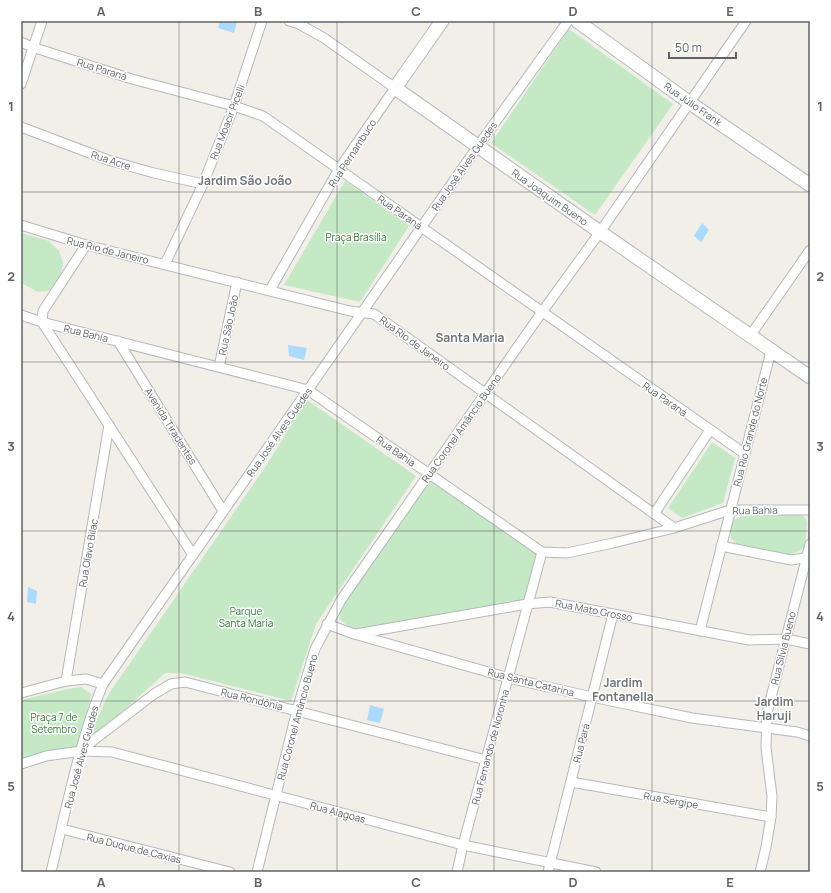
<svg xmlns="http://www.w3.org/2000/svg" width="831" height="893" viewBox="0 0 831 893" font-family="Manrope,sans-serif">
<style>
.green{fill:#c5e8c5}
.water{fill:#aadaff}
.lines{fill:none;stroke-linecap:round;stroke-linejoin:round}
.street-casing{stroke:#b5b8bc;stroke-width:11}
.secondary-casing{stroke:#b6babf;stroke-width:15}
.street{stroke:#fff;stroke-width:9}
.secondary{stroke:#fff;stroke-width:13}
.grid{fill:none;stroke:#5f6368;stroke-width:1;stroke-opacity:0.55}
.labels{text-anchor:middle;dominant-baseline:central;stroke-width:3;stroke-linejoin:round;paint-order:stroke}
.street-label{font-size:10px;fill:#5f6368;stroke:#fff}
.park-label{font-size:10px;fill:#348238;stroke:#fff}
.quarter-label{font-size:12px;font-weight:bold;fill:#70757a;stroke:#fff}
.neatline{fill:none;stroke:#5f6368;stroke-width:1.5}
.grid-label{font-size:13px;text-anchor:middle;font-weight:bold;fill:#5f6368}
</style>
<rect width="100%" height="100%" fill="#f1efe8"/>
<g class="green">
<polygon points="569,29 673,104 595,215 491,143"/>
<polygon points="345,181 409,226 360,302 284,285"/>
<polygon points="21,233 49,241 59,251 63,263 60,278 52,290 38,292 21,283"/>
<polygon points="307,400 416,476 316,624 291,701 181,673 165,673 133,702 103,733 90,735 108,695 266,466"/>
<polygon points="712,442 735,458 723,503 682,518 668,508"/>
<polygon points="430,479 537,553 525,602 356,632 339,619 342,600"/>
<polygon points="794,515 804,516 807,522 805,547 797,552 787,555 738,545 731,538 730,529 733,520 742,516"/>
<polygon points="81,687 91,694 80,749 21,762 21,700 68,689"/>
</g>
<g class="water">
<polygon points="220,21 237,22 234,33 218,28"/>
<polygon points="702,223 709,230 701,242 694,236"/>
<polygon points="288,345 307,348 304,360 289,356"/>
<polygon points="28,587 37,591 36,604 27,602"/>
<polygon points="370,705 384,709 380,723 367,720"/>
</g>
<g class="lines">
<defs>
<g id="street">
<polyline points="21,42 32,47 132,79 234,106 263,116 745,454"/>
<polyline points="21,84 42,21"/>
<polyline points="21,127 108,160 154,173 203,184"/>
<polyline points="21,225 86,245 350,311 374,314 674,528"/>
<polyline points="86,245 43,311 42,322 193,555"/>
<polyline points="165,264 203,184 234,106 262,21"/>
<polyline points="270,290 339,169 395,88 324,38 299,24 289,21"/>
<polyline points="21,315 42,322 308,390 542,552 567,553 613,543 674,528 730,510 810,510"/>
<polyline points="750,336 810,250"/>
<polyline points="118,341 223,511"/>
<polyline points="219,367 237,282"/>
<polyline points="654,514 710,430"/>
<polyline points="721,546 791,560 810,557"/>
<polyline points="327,624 354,634 509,678 592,697 692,718 797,732 810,736"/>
<polyline points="700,631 771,351"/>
<polyline points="356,634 527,604 550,602 749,640 786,639 810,644"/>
<polyline points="66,681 109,425"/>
<polyline points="21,693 66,681 86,679 103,684"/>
<polyline points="81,750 154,694 171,684 185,682 486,760"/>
<polyline points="21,764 46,756 81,751 112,752 463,845 596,872"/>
<polyline points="571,782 771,817"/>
<polyline points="62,829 230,872"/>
<path d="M51,872c15,-62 28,-130 52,-188l375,-538 90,-125"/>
<polyline points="257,872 297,710 315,649 341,600 542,312 600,232 746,21"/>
<polyline points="457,872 463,845 542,552"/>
<polyline points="548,872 613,614"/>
<polyline points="760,872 766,847 771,817 772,796 766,748 767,713 810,544"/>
</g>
<g id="secondary">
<polyline points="442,21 395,88 600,232 810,377"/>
<polyline points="577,21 690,103 810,185"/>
</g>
</defs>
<use href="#street" class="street-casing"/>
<use href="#secondary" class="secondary-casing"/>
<use href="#street" class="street"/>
<use href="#secondary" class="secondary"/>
</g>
<path class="grid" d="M179,21v851M337,21v851M494,21v851M652,21v851M21,192h789M21,362h789M21,531h789M21,701h789"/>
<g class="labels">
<g class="street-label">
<text transform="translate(102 69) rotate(17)">Rua Paraná</text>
<text transform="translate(693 104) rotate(35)">Rua Júlio Frank</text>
<text transform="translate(227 122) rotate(-69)">Rua Moacir Picelli</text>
<text transform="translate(352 153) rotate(-57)">Rua Pernambuco</text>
<text transform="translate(111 160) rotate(18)">Rua Acre</text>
<text transform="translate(464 166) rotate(-55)">Rua José Alves Guedes</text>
<text transform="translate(550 197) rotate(35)">Rua Joaquim Bueno</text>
<text transform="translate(400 212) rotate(35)">Rua Paraná</text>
<text transform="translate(108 250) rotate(14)">Rua Rio de Janeiro</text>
<text transform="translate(228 325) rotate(-78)">Rua São João</text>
<text transform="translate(86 333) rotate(14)">Rua Bahia</text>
<text transform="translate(415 343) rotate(36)">Rua Rio de Janeiro</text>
<text transform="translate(665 399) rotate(35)">Rua Paraná</text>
<text transform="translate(171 426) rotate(58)">Avenida Tiradentes</text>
<text transform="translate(461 428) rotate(-55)">Rua Coronel Amâncio Bueno</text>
<text transform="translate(279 432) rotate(-55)">Rua José Alves Guedes</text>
<text transform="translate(750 432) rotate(-76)">Rua Rio Grande do Norte</text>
<text transform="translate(396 451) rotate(35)">Rua Bahia</text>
<text transform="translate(755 510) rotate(-1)">Rua Bahia</text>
<text transform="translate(88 553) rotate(-80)">Rua Olavo Bilac</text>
<text transform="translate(594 610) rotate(11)">Rua Mato Grosso</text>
<text transform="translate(783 648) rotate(-76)">Rua Silvia Bueno</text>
<text transform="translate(531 682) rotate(14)">Rua Santa Catarina</text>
<text transform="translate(252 699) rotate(14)">Rua Rondônia</text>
<text transform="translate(297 717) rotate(-75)">Rua Coronel Amâncio Bueno</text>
<text transform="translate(581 743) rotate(-76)">Rua Pará</text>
<text transform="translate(490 747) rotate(-75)">Rua Fernando de Noronha</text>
<text transform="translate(81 757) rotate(-75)">Rua José Alves Guedes</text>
<text transform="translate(671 800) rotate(10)">Rua Sergipe</text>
<text transform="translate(338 812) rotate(15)">Rua Alagoas</text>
<text transform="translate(134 848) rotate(14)">Rua Duque de Caxias</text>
</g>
<g class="park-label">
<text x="356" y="237">Praça Brasília</text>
<text x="246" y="611">Parque<tspan x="246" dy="12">Santa Maria</tspan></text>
<text x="54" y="717">Praça 7 de<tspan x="54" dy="12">Setembro</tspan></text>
</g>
<g class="quarter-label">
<text x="245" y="180">Jardim São João</text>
<text x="470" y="337">Santa Maria</text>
<text x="623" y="682">Jardim<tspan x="623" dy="14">Fontanella</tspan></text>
<text x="774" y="701">Jardim<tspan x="774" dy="14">Haruji</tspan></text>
</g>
</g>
<rect width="831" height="893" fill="none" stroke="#ffffff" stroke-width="44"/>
<path d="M669 52v6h67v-6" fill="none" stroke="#5f6368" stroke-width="2"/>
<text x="675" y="52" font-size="12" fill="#5f6368" stroke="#ffffff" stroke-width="3" paint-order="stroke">50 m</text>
<rect x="22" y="22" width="787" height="849" class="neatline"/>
<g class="grid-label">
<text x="101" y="16">A</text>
<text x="258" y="16">B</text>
<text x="416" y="16">C</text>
<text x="573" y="16">D</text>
<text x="730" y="16">E</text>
<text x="11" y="111">1</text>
<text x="820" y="111">1</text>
<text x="11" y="281">2</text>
<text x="820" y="281">2</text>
<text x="11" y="451">3</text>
<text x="820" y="451">3</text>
<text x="11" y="621">4</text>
<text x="820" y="621">4</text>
<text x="11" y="791">5</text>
<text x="820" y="791">5</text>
<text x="101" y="887">A</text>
<text x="258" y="887">B</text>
<text x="416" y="887">C</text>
<text x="573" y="887">D</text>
<text x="730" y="887">E</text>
</g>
</svg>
